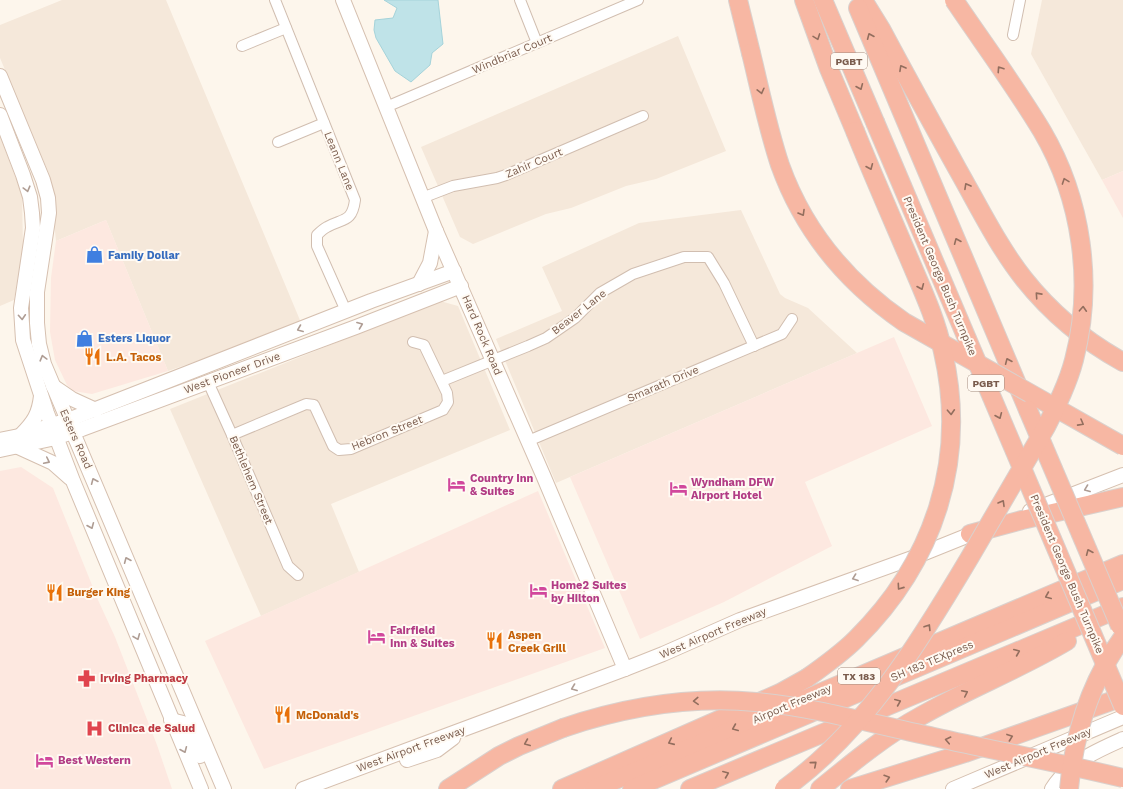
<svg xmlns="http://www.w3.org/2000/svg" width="1123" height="789" viewBox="0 0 1123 789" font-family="'Work Sans',sans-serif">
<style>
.residential{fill:#f5e8da}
.commercial{fill:#fde8e0}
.water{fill:#bfe3e8;stroke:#a5d3da}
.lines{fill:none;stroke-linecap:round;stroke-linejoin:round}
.street-casing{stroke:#d1beb0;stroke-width:12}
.secondary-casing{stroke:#d6c0b0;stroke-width:16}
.highway-casing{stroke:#dad1cd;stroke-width:20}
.street{stroke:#fff;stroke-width:10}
.secondary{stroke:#fff;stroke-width:14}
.highway{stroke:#f7b7a3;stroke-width:18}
.highway-bridge-casing{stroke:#dad1cd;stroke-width:20;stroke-linecap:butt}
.highway-bridge{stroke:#f7b7a3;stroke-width:18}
.oneway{stroke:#936e5e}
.oneway2{stroke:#af9d94}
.labels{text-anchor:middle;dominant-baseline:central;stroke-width:4;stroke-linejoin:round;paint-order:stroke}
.shield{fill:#fffaf3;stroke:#a28b7f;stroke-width:1}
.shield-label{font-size:10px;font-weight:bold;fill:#7a5c4d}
.street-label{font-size:11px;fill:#7a5c4d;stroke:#fffaf3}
.shop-label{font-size:11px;font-weight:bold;fill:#366cbe;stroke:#fffaf3;text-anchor:start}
.food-label{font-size:11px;font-weight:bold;fill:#c56008;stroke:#fffaf3;text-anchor:start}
.hotel-label{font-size:11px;font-weight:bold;fill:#b23c85;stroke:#fffaf3;text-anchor:start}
.health-label{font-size:11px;font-weight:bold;fill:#be3a42;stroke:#fffaf3;text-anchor:start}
</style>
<rect width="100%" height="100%" fill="#fdf6ec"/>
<g class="residential">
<polygon points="62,0 166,0 302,325 168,371 106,220 56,241 49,174 0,58 0,25"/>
<polygon points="1042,0 1123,0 1123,171 1102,180 1031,54"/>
<polygon points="678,36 726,151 656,179 626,186 571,208 546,214 473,244 460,237 421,147"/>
<polygon points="0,136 22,195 23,248 14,300 0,306"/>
<polygon points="741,210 780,294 785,298 808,308 857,353 556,483 496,339 562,311 542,267 639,223"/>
<polygon points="440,301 458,306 510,430 331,504 359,572 261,616 170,409"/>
</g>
<g class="commercial">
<polygon points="1123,171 1123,218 1102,180"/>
<polygon points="106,220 168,371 92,394 73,391 67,385 55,360 50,332 51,278 56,241"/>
<polygon points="894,337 932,426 805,482 832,546 724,602 640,639 570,477"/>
<polygon points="21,467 53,488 98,600 115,637 157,745 172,789 0,789 0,471"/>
<polygon points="538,491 605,648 264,769 205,641"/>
</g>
<polygon class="water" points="384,0 438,0 443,44 432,53 430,65 411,82 395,71 376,38 374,30 375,20 393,18 397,8"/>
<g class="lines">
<defs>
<g id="street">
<path d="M275,0l80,200c-3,23 -12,18 -28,27 -4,2 -7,5 -10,8v11l29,65"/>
<polyline points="520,0 537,43"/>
<polyline points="1013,35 1020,0"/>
<polyline points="242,46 286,28"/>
<polyline points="386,107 638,0"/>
<polyline points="278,142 324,123"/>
<polyline points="422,198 453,186 497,178 506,175 643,116"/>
<polyline points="442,381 528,346 546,338 575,318 600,293 633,274 684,257 708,257 724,283 754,346"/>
<polyline points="208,382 232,435 288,566 298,575"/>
<polyline points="232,435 306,404 314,405 333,446 339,450 351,449 443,410 448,402 447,393 424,345 413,342"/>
<polyline points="528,441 782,334 792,319"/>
</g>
<g id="secondary">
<polyline points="343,0 436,231 543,475 625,669"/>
<polyline points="0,76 43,180 48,198 49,213 37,292 37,323 39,344 44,364 224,789"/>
<polyline points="0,115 23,175 30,197 32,213 33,228 21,308 23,340 47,413 73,481 201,789"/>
<polyline points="419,284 430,263 436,231"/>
<polyline points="53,386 72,399 96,410"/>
<path d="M21,435c13,-13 18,-21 20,-39"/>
<polyline points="0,440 19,436 68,420 371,301 454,271"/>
<polyline points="18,447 53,463 70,478"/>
<polyline points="0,450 51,439 82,429 356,327 461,286"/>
<polyline points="1030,511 1123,475"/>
<polyline points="171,720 183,723 200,756"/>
<polyline points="407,760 437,750 453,738"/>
<polyline points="303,789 625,669 663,654 740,620 912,558 979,531"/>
<polyline points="953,789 1123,717"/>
<path d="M1052,789c16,-26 44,-38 71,-50"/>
</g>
<g id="highway">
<polyline points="738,0 751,53"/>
<polyline points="804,0 829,69 855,131"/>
<polyline points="823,0 875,122"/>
<path d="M863,0l18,29c25,47 51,94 77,141 21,37 40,76 66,109 27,34 61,62 99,83"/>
<polyline points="858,8 1028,410"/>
<polyline points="970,534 1022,520 1123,497"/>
<polyline points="448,789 499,756 519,746 563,728"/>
<polyline points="562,789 780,693 807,678"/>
<polyline points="594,789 1123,564"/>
<polyline points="632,789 1123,580"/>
<polyline points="690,789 1123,607"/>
<path d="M820,789c32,-26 64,-53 101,-73 47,-27 99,-47 146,-75"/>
<polyline points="850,789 965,753 1123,697"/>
</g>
</defs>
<use href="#street" class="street-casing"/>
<use href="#secondary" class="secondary-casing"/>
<use href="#highway" class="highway-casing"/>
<use href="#street" class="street"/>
<use href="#secondary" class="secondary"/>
<use href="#highway" class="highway"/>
<defs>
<g id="highway-bridge">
<path d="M751,53c9,37 17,76 29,112 24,67 66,117 124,157l219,124"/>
<polyline points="875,122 1123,706"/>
<polyline points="1028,410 1120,626"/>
<path d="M807,678c17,-12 34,-24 49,-39 78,-77 112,-179 87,-287 -7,-34 -22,-65 -35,-96 -18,-42 -36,-83 -53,-125"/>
<path d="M563,728c62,-21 127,-32 193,-26 60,5 119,23 178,35 63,14 126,26 189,41"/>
<path d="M784,789c82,-59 135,-146 186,-232 25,-43 51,-87 76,-130 11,-22 22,-44 28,-67 20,-76 8,-161 -32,-229 -27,-45 -59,-88 -88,-131"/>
<path d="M1069,789c5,-54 21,-107 54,-152"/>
</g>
</defs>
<use href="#highway-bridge" class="highway-bridge-casing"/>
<use href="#highway-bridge" class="highway-bridge"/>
</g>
<defs><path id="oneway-chevron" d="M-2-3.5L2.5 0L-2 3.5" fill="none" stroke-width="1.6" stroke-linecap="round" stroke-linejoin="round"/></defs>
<g class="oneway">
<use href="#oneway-chevron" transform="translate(870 36) rotate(-113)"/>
<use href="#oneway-chevron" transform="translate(817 37) rotate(70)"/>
<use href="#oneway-chevron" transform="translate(902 68) rotate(-119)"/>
<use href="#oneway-chevron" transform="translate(1000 69) rotate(-124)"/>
<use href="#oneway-chevron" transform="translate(860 87) rotate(67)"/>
<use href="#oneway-chevron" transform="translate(761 91) rotate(76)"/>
<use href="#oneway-chevron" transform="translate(870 167) rotate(67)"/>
<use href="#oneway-chevron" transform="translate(1065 181) rotate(-110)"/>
<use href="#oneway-chevron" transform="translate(967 186) rotate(-119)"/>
<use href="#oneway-chevron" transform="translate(802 213) rotate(60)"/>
<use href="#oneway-chevron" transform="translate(957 241) rotate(-113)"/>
<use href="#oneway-chevron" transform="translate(921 287) rotate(67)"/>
<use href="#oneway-chevron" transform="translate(1038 295) rotate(-132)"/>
<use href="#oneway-chevron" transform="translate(1083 309) rotate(-87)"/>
<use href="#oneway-chevron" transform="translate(1008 361) rotate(-113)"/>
<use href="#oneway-chevron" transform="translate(951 412) rotate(87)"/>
<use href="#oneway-chevron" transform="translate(999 416) rotate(67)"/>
<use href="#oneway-chevron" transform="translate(1081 423) rotate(29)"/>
<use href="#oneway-chevron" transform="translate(1002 503) rotate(-60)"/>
<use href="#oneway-chevron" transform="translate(1089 552) rotate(-113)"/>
<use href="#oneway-chevron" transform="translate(900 587) rotate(125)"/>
<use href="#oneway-chevron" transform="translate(1048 596) rotate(157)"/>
<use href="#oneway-chevron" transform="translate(928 627) rotate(-58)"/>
<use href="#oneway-chevron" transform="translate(1017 652) rotate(-23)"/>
<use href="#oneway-chevron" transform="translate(965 693) rotate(-26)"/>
<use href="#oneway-chevron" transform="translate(696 701) rotate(177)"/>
<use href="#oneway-chevron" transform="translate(898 702) rotate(-23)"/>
<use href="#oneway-chevron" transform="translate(735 728) rotate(157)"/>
<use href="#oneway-chevron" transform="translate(1010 737) rotate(-20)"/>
<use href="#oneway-chevron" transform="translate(948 740) rotate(-168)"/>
<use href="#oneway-chevron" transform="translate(671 742) rotate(156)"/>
<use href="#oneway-chevron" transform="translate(527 743) rotate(157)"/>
<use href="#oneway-chevron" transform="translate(814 764) rotate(-41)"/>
<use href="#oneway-chevron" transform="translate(726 774) rotate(-22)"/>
<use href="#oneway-chevron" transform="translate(887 778) rotate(-17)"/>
</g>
<g class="oneway2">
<use href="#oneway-chevron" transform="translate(27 189) rotate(75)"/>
<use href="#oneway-chevron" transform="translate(22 317) rotate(86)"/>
<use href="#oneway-chevron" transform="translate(360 325) rotate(-21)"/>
<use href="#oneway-chevron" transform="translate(300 329) rotate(158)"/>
<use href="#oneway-chevron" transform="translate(43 358) rotate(-105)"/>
<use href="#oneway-chevron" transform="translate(47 461) rotate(26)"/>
<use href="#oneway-chevron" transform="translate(94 481) rotate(-113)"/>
<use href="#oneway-chevron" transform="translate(1087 489) rotate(159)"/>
<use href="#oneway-chevron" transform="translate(91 526) rotate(67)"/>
<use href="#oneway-chevron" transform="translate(127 560) rotate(-113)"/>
<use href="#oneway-chevron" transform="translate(855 578) rotate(160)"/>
<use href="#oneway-chevron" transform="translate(137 637) rotate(68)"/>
<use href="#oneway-chevron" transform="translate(574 688) rotate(159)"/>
<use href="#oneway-chevron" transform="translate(184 750) rotate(67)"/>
</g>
<defs>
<symbol id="shop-bare" viewBox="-9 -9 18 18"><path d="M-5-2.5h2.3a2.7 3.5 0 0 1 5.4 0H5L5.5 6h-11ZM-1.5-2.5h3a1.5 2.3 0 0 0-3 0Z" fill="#3f7fe0" stroke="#fffaf3" stroke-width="2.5" paint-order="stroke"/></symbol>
<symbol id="restaurant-bare" viewBox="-9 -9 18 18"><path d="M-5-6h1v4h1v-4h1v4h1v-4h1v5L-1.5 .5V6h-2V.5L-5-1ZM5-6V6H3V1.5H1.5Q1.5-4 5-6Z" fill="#e8710a" stroke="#fffaf3" stroke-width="2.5" paint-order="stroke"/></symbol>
<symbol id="hotel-bare" viewBox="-9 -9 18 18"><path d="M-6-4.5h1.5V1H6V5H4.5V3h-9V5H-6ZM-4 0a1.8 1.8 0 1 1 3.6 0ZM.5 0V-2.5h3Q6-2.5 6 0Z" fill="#d1479c" stroke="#fffaf3" stroke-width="2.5" paint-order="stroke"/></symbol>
<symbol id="pharmacy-bare" viewBox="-9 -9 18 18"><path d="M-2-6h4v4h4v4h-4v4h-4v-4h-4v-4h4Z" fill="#e0444e" stroke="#fffaf3" stroke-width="2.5" paint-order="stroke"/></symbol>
<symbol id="hospital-bare" viewBox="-9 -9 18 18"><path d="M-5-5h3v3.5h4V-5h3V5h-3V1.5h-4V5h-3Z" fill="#e0444e" stroke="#fffaf3" stroke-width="2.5" paint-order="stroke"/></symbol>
</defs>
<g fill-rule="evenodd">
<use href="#shop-bare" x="82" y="242" width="25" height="25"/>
<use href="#shop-bare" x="72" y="326" width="25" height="25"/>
<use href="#restaurant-bare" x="80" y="344" width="25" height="25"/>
<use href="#hotel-bare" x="444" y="472" width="25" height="25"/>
<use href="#hotel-bare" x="666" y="476" width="25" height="25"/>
<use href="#hotel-bare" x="526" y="578" width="25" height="25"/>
<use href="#restaurant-bare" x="42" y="580" width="25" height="25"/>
<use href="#hotel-bare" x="364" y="624" width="25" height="25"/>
<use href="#restaurant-bare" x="482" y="628" width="25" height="25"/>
<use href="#pharmacy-bare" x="74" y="666" width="25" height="25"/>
<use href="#restaurant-bare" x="270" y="702" width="25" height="25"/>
<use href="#hospital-bare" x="82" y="716" width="25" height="25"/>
<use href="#hotel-bare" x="32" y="748" width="25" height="25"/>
</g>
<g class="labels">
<g class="shield">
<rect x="831" y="53" width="36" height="16" rx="3"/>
<rect x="968" y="375" width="36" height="16" rx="3"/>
<rect x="838" y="668" width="42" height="16" rx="3"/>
</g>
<g class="shield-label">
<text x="849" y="61">PGBT</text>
<text x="986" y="383">PGBT</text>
<text x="859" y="676">TX 183</text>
</g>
<g class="street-label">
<text transform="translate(512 54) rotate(-23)">Windbriar Court</text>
<text transform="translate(339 161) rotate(68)">Leann Lane</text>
<text transform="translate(534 163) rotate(-23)">Zahir Court</text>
<text transform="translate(940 276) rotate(67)">President George Bush Turnpike</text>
<text transform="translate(579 312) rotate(-38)">Beaver Lane</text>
<text transform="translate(482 335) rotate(67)">Hard Rock Road</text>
<text transform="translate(232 373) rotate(-20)">West Pioneer Drive</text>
<text transform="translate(663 384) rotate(-23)">Smarath Drive</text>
<text transform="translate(387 433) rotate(-22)">Hebron Street</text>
<text transform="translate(76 439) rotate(66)">Esters Road</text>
<text transform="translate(251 480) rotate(67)">Bethlehem Street</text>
<text transform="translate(1067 574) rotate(67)">President George Bush Turnpike</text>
<text transform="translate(713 633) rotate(-23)">West Airport Freeway</text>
<text transform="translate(932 661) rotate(-23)">SH 183 TEXpress</text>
<text transform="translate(792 704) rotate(-23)">Airport Freeway</text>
<text transform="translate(411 749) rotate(-20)">West Airport Freeway</text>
<text transform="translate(1038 753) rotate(-23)">West Airport Freeway</text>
</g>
<g class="shop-label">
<text x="108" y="255">Family Dollar</text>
<text x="98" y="338">Esters Liquor</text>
</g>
<g class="food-label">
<text x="106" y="357">L.A. Tacos</text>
<text x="67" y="592">Burger King</text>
<text x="508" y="635">Aspen<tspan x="508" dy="13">Creek Grill</tspan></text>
<text x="296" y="715">McDonald's</text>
</g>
<g class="hotel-label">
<text x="470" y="478">Country Inn<tspan x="470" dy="13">&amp; Suites</tspan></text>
<text x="691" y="482">Wyndham DFW<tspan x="691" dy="13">Airport Hotel</tspan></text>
<text x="551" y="585">Home2 Suites<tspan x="551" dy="13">by Hilton</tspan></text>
<text x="390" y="630">Fairfield<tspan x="390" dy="13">Inn &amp; Suites</tspan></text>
<text x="58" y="760">Best Western</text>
</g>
<g class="health-label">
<text x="100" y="678">Irving Pharmacy</text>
<text x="108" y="728">Clinica de Salud</text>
</g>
</g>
</svg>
